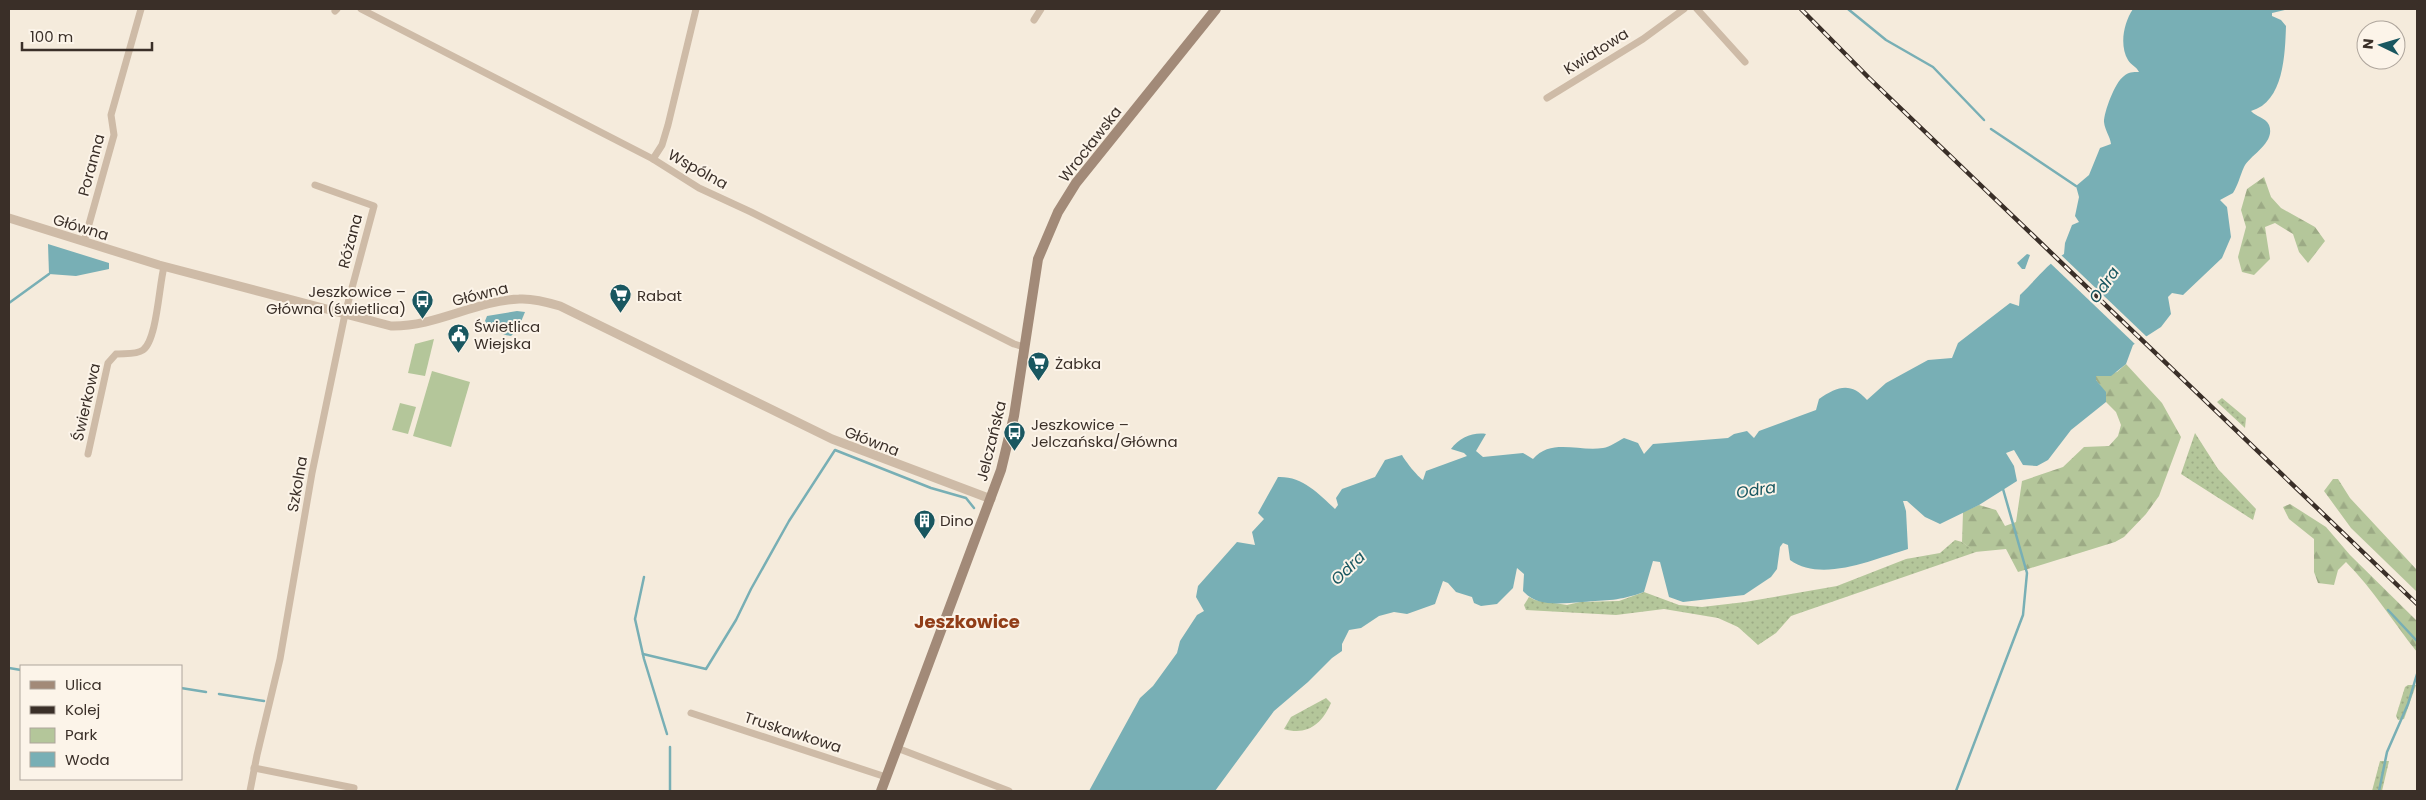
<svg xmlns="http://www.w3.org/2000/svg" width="2426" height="800" viewBox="0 0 2426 800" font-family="Poppins,sans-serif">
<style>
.grass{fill:url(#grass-dots)}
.forest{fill:url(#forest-firs)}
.green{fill:#b4c69a}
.water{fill:#78afb5}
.pier{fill:#f5ebdc}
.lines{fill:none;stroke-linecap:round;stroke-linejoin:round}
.stream{stroke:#78afb5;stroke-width:2.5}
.minor{stroke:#cebba7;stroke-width:7}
.tertiary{stroke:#cebba7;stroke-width:9}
.secondary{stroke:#a28a78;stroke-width:10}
.rail-casing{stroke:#3a2f28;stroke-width:4.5}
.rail{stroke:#fcf4e9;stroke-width:2.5;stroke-dasharray:8;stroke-linecap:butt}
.labels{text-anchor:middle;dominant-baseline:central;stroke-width:4;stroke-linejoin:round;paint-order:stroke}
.street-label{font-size:15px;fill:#3a2f28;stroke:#fcf4e9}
.poi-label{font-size:15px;fill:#3a2f28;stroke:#fcf4e9;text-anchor:start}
.water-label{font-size:16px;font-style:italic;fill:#195760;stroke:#fcf4e9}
.quarter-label{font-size:18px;font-weight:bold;fill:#913d18;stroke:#fcf4e9}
</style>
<defs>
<pattern id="grass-dots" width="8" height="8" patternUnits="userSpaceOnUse" patternTransform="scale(1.25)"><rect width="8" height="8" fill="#b4c69a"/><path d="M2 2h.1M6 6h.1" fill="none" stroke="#9caa85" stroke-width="1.8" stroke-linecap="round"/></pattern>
<pattern id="forest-firs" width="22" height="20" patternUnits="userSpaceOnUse" patternTransform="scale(1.25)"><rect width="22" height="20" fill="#b4c69a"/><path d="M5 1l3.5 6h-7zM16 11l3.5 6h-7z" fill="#9caa85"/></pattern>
</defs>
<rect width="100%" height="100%" fill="#f5ebdc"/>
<g class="grass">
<polygon points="2222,398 2246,418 2245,428 2217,402"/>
<polygon points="2195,433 2218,469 2256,509 2253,520 2181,474"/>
<polygon points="1955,540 1962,542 1976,552 1791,616 1776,633 1758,645 1738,627 1718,618 1664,609 1616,615 1526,610 1524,605 1529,597 1535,600 1567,605 1580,602 1619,601 1644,592 1679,605 1702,607 1745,602 1837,586 1906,559 1940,553"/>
<polygon points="2408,685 2416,685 2404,719 2398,720 2396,716 2405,687"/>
<path d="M1326,698l5,5c-9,21 -24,33 -47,26l7,-12z"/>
<polygon points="2380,761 2389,761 2382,791 2372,791"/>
</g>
<g class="forest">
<polygon points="2264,177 2271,197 2281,208 2315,227 2325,241 2308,263 2299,252 2293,234 2275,223 2265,227 2270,259 2254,275 2242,272 2238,257 2246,227 2241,210 2247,189"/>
<polygon points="2126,364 2162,403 2181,437 2159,496 2146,514 2124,537 2115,542 2018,572 2006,549 1975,552 1962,542 1963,512 1979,505 1996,510 2005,526 2016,522 2022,481 2063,467 2084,447 2109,446 2118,436 2121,425 2116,412 2106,402 2105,392 2096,380 2096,376 2117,372"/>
<polygon points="2333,479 2338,479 2350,498 2417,570 2417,592 2351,528 2324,491"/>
<path d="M2290,504l36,23 24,28 67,66v31c-24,-30 -44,-63 -71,-90l-8,8 -4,15 -16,-2 -4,-11v-33l-25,-20 -6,-12z"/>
</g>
<g class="green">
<polygon points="434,339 425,376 408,373 415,344"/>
<polygon points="432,371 470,382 451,447 413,436"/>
<polygon points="400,403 416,407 408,434 392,430"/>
</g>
<g class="water">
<path d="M2133,9h156l-17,4v3l9,4 5,6c-1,28 -2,76 -35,85 5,6 14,6 18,14 7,18 -19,30 -25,42 -4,9 -6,18 -11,26l-13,7 7,7 4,30 -9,21 -39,37 -11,-2 -4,4 3,17 -10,13 -28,18 -7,19 -15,12h-15v4l10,12v10l-35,28 -23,30 -11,6 -14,-1 -9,-15 -8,3 8,13 3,15 -38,24 -39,19 -15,-7 -18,-16h-4l3,10 2,38c-34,10 -86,34 -118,11l-2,-15 -5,-2 -3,4 -3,22 -6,8 -27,18 -61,7 -14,-5 -9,-35 -7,-1 -9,31c-25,9 -36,8 -62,10 -20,1 -44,6 -59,-11l1,-17 -7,-6 -4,20 -16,16 -16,2 -7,-3 -2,-6 -16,-5 -8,-9 -5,-2 -8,23 -28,10 -13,-2 -15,4 -18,12 -12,2 -7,14v7l-10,7 -24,24 -34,29 -59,80h-126l51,-93 13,-12 24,-33 3,-12 17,-26 7,-4 -8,-14 2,-11 39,-44 18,3 -3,-13 12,-13 -6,-6 20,-36c24,-1 40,16 57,32l3,-4 -2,-7 6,-9 33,-12 10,-17 17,-5c3,6 16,22 21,25l3,-9 41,-15 -3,-3 -13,-4c8,-11 22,-17 35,-15l-10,17 7,6 40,-4 10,6c18,-21 46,-7 70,-11 7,-1 15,-7 21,-10l14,5 6,11 9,-10 75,-6 6,-4 13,-3 7,7 5,-7 57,-21 3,-11c19,-13 32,-17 48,1l19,-17 42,-23 24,-2 6,-15 52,-40 9,3 1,-11c15,-14 27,-31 44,-41l1,-11 7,-18 7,-3 -4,-6 4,-19 -3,-11 13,-11 11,-27 11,-4c-1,-8 -6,-13 -7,-22 0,-10 11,-40 20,-46 4,-4 9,-4 15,-4 -3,-6 -8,-7 -11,-12 -9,-15 -4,-38 5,-51z"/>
<polygon points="48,244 109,263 109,269 76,276 49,274"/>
<polygon points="2027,254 2030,255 2025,269 2022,269 2017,263"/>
<path d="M517,311l8,1 -7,17 -7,7c-9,-1 -21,-7 -26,-15l2,-5z"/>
</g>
<polygon class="pier" points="2059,253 2148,338 2136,345 2048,261"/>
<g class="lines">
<g class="stream">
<polyline points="1848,9 1886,40 1933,67 1984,120"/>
<polyline points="1991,129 2076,186"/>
<polyline points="9,303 49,274"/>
<polyline points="644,577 635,619 644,659 667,734"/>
<polyline points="2388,610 2417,641"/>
<polyline points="643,654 706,669 736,620 751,589 789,521 835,450 931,488 966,498 974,508"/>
<polyline points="9,668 21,670"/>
<polyline points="181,688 206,692"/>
<polyline points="219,694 264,701"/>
<polyline points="670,791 670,747"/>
<polyline points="1956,791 2023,615 2027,573 2003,489"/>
<polyline points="2379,791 2387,752 2408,704 2417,674"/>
</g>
<g class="minor">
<polyline points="361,9 653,159 699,188 751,212 1014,344 1024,347"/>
<polyline points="1697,9 1745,62"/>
<polyline points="335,11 337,9"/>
<polyline points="1034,20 1041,9"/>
<polyline points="1547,98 1643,39 1684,9"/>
<polyline points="653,159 662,145 668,125 696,9"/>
<polyline points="84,242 114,135 111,115 141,9"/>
<path d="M88,454l20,-91 8,-9c8,-1 20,1 27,-4 14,-10 16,-65 21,-83"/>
<polyline points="691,713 886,777"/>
<polyline points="897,748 1009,791"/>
<polyline points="254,768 354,788"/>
<polyline points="250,791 257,755 280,659 312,473 345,314 374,206 315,185"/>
</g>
<path class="tertiary" d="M9,218l150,47 232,61c44,1 84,-25 128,-27 14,-1 28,3 41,7l272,133 159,60"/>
<polyline class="secondary" points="881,791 1001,470 1014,416 1038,259 1058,212 1076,183 1216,9"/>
<defs>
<polyline id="rail" points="1801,9 1869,78 2417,604"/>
</defs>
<use href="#rail" class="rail-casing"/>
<use href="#rail" class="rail"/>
</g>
<defs>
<symbol id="supermarket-pin" viewBox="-11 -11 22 30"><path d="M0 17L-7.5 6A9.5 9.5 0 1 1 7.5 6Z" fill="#195760" stroke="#fcf4e9"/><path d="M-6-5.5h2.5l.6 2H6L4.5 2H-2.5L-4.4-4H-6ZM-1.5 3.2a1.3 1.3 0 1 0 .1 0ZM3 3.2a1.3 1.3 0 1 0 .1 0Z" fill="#fff"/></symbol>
<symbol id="bus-pin" viewBox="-11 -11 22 30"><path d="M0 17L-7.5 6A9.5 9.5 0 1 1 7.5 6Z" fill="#195760" stroke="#fcf4e9"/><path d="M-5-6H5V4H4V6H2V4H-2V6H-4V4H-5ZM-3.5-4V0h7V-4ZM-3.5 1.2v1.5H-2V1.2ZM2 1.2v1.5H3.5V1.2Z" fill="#fff"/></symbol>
<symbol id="civic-pin" viewBox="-11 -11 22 30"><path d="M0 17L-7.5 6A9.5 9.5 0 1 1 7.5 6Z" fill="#195760" stroke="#fcf4e9"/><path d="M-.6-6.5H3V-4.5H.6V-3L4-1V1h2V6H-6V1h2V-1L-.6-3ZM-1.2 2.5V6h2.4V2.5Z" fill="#fff"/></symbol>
<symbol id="building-pin" viewBox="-11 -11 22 30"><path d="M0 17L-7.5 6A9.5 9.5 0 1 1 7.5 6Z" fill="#195760" stroke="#fcf4e9"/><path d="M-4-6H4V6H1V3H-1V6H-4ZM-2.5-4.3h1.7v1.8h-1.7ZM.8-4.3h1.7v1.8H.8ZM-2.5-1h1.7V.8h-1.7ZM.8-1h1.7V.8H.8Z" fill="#fff"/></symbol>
</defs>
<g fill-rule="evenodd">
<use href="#supermarket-pin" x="608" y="282" width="25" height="34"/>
<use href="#bus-pin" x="410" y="288" width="25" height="34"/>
<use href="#civic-pin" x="446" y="322" width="25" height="34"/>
<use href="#supermarket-pin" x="1026" y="350" width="25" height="34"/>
<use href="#bus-pin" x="1002" y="420" width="25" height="34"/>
<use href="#building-pin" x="912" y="508" width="25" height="34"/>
</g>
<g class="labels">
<g class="street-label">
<text transform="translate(1596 51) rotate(-32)">Kwiatowa</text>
<text transform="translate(1090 144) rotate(-52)">Wrocławska</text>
<text transform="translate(91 165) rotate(-75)">Poranna</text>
<text transform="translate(698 169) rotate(29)">Wspólna</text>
<text transform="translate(81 227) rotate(17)">Główna</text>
<text transform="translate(350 241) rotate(-75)">Różana</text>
<text transform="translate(480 294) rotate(-14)">Główna</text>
<text transform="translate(86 402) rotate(-77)">Świerkowa</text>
<text transform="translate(872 441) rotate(21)">Główna</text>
<text transform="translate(991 441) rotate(-76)">Jelczańska</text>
<text transform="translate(297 484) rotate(-80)">Szkolna</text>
<text transform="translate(793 732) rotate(18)">Truskawkowa</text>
</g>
<g class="poi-label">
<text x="406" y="291" text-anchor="end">Jeszkowice –<tspan x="406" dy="17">Główna (świetlica)</tspan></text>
<text x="637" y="295">Rabat</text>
<text x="474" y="326">Świetlica<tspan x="474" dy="17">Wiejska</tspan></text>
<text x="1055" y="363">Żabka</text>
<text x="1031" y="424">Jeszkowice –<tspan x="1031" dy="17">Jelczańska/Główna</tspan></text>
<text x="940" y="520">Dino</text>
</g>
<g class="water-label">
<text transform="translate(2104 285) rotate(-55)">Odra</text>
<text transform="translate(1756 490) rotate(-9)">Odra</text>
<text transform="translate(1348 568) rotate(-44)">Odra</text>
</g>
<g class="quarter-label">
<text x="967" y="621">Jeszkowice</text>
</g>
</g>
<rect width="2426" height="800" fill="none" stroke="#3a2f28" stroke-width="20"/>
<rect x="20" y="665" width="162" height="115" fill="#fcf4e9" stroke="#aea59c"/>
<rect x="30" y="681" width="25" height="8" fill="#a28a78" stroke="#aea59c"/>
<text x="65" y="690" font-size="15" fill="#3a2f28">Ulica</text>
<rect x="30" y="706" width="25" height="8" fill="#3a2f28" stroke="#aea59c"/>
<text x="65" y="715" font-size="15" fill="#3a2f28">Kolej</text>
<rect x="30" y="728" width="25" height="15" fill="#b4c69a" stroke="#aea59c"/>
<text x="65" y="740" font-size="15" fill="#3a2f28">Park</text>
<rect x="30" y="752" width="25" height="15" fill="#78afb5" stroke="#aea59c"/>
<text x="65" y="765" font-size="15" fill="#3a2f28">Woda</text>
<g transform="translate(2381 45) rotate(275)"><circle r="24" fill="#fcf4e9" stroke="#aea59c"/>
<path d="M0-4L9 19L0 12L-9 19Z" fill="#195760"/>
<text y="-8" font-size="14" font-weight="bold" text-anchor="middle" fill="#3a2f28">N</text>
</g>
<path d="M22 42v8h130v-8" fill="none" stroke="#3a2f28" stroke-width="2.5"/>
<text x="30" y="42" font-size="15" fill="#3a2f28" stroke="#fcf4e9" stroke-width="4" paint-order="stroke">100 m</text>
</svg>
